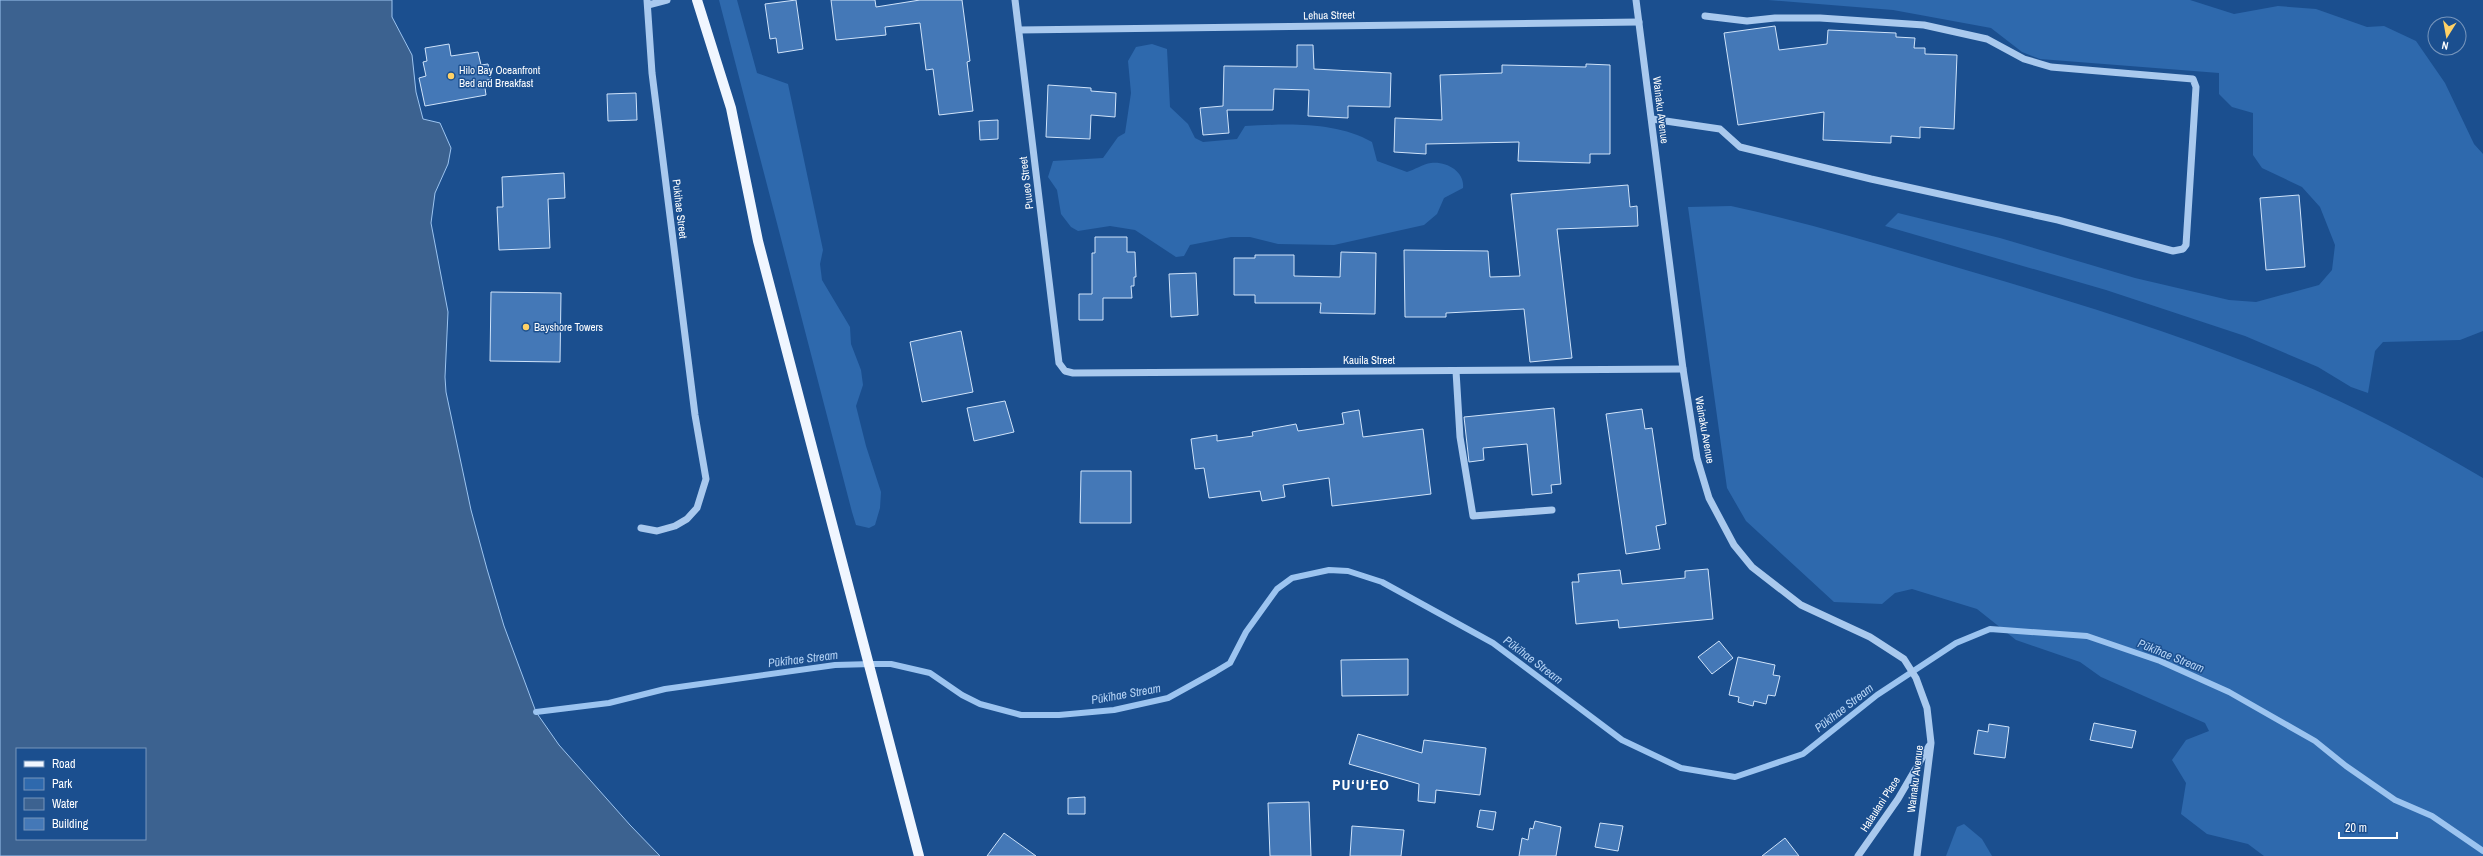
<svg xmlns="http://www.w3.org/2000/svg" width="2483" height="856" viewBox="0 0 2483 856" font-family="'Archivo Narrow',sans-serif">
<style>
.green{fill:#2e69ad}
.water{fill:#3c6290;stroke:#9cc4f0;fill-rule:evenodd}
.lines{fill:none;stroke-linecap:round;stroke-linejoin:round}
.stream{stroke:#9cc4f0;stroke-width:6}
.building{fill:#4478b7;stroke:#cfe3fa}
.minor{stroke:#a9c9ee;stroke-width:7}
.major{stroke:#f0f6ff;stroke-width:10}
.poi-dot{fill:#ffd166;stroke:#1b4f8f;stroke-width:1.5}
.labels{text-anchor:middle;dominant-baseline:central;stroke-width:3;stroke-linejoin:round;paint-order:stroke}
.street-label{font-size:11px;fill:#fff;stroke:#1b4f8f}
.poi-label{font-size:11px;fill:#fff;stroke:#1b4f8f;text-anchor:start}
.water-label{font-size:12px;font-style:italic;fill:#b5d3f5;stroke:#1b4f8f}
.district-label{font-size:15px;font-weight:bold;letter-spacing:1px;fill:#fff;stroke:#1b4f8f}
</style>
<rect width="100%" height="100%" fill="#1b4f8f"/>
<g class="green">
<polygon points="719,0 737,0 757,73 788,84 823,250 820,264 822,280 850,327 851,344 861,370 863,385 856,406 866,446 881,492 880,508 875,525 869,528 856,525 852,512"/>
<polygon points="1768,0 2190,0 2234,14 2278,6 2316,9 2367,27 2384,26 2416,41 2445,83 2474,144 2483,154 2483,331 2460,340 2383,342 2375,351 2368,393 2351,387 2318,367 2245,336 2106,290 1885,226 1898,213 2000,238 2135,278 2229,300 2256,302 2319,285 2332,270 2335,245 2320,207 2302,187 2262,168 2253,155 2253,113 2232,107 2219,94 2219,73 2040,59 2022,52 1991,28 1893,10"/>
<path d="M1152,44l15,5 3,58 18,17 7,14 8,4 34,-3 8,-13c42,-2 89,-5 127,16l5,19 30,11c7,-2 16,-8 24,-9 16,-2 34,9 32,25l-19,10 -7,16 -13,11 -90,20 -56,-1 -28,-7h-19l-41,8 -6,11 -8,1 -41,-27 -25,-4 -32,5 -7,-4 -10,-13 -4,-24 -9,-13 5,-16 50,-3 15,-21 7,-4 6,-40 -3,-32 8,-14z"/>
<path d="M1731,206c83,18 163,43 245,67 105,31 211,64 313,106 67,27 131,62 194,99v378h-219l-16,-12 -41,-10 -26,-20 5,-31 -14,-23 14,-20 23,-9 -4,-8 -104,-46 -21,-15 -64,-22 -39,-31 -65,-20 -17,4 -13,11 -48,-2 -88,-81 -19,-33 -39,-281z"/>
<polygon points="1964,824 1982,839 1992,856 1946,856 1957,827"/>
</g>
<path class="water" d="M0,0h392v17l20,38 4,37 7,27 17,4 11,25 -3,16 -13,29 -4,30 17,89 -3,65 1,15 25,118 16,59 17,57 32,86 23,33 71,80 30,31h-660zM17,749h128v90h-128z"/>
<g class="lines">
<polyline class="stream" points="536,712 609,703 665,689 835,665 872,664 891,664 930,673 962,695 980,704 1021,715 1059,715 1114,710 1168,698 1215,672 1230,663 1246,632 1277,589 1292,578 1329,570 1348,571 1382,582 1493,643 1622,740 1681,768 1735,777 1803,754 1877,695 1956,643 1990,629 2087,636 2160,661 2229,692 2315,741 2346,766 2395,800 2432,816 2483,851"/>
</g>
<g class="building">
<polygon points="796,0 803,49 778,53 776,38 770,39 765,4"/>
<polygon points="831,0 875,0 876,7 920,0 962,0 970,61 967,62 973,111 939,115 933,69 926,70 920,23 885,27 886,35 836,40"/>
<polygon points="1775,26 1779,50 1827,44 1828,30 1896,33 1896,37 1915,38 1914,48 1925,48 1925,54 1957,55 1954,129 1920,127 1920,138 1891,136 1891,143 1823,140 1824,112 1738,125 1724,33"/>
<polygon points="449,44 451,56 478,52 481,65 488,64 491,79 484,81 486,95 425,106 419,78 426,76 423,62 427,61 425,48"/>
<polygon points="1297,45 1313,45 1314,69 1391,73 1390,107 1348,106 1348,118 1308,116 1309,90 1274,89 1273,110 1227,110 1229,133 1203,135 1200,108 1223,106 1224,66 1297,67"/>
<polygon points="1586,64 1610,65 1610,154 1590,154 1590,163 1518,161 1519,142 1426,144 1426,154 1394,152 1395,118 1442,120 1440,75 1502,73 1502,65 1586,67"/>
<polygon points="1048,85 1091,88 1091,91 1116,93 1115,117 1091,115 1090,139 1046,137"/>
<polygon points="636,93 637,120 608,121 607,94"/>
<polygon points="998,120 998,139 980,140 979,121"/>
<polygon points="564,173 565,198 548,199 550,248 499,250 497,207 503,207 502,177"/>
<polygon points="1628,185 1630,207 1637,206 1638,226 1557,229 1572,358 1530,362 1524,309 1446,313 1446,317 1405,317 1404,250 1488,251 1490,277 1520,276 1511,194"/>
<polygon points="2299,195 2305,267 2266,270 2260,198"/>
<polygon points="1095,237 1127,237 1127,252 1135,252 1136,277 1134,277 1134,286 1131,286 1132,298 1103,298 1103,320 1079,320 1079,294 1092,294 1092,253 1095,253"/>
<polygon points="1341,252 1376,253 1375,314 1320,313 1321,303 1255,303 1255,295 1234,295 1234,258 1255,258 1255,255 1294,255 1294,276 1340,277"/>
<polygon points="1196,273 1198,315 1171,317 1169,274"/>
<polygon points="491,292 561,293 560,362 490,361"/>
<polygon points="961,331 973,392 922,402 910,342"/>
<polygon points="1005,401 1014,432 974,441 967,408"/>
<polygon points="1554,408 1561,484 1551,485 1552,493 1532,495 1527,444 1483,448 1484,460 1469,462 1464,417"/>
<polygon points="1642,409 1645,429 1652,428 1666,524 1656,526 1660,549 1626,554 1606,414"/>
<polygon points="1359,410 1363,437 1423,429 1431,494 1332,506 1329,478 1283,485 1285,497 1262,501 1260,491 1209,498 1204,468 1195,469 1191,439 1217,435 1217,441 1253,436 1252,432 1296,424 1298,431 1344,424 1342,413"/>
<polygon points="1081,471 1131,471 1131,523 1080,523"/>
<polygon points="1708,569 1713,619 1619,628 1618,620 1576,624 1572,582 1579,582 1578,574 1620,570 1622,584 1685,578 1685,571"/>
<polygon points="1719,641 1733,658 1712,674 1698,657"/>
<polygon points="1738,657 1775,665 1773,675 1780,676 1775,696 1768,695 1766,704 1754,701 1753,706 1738,702 1739,697 1729,695"/>
<polygon points="1408,659 1408,695 1342,696 1341,660"/>
<polygon points="2094,723 2136,731 2132,748 2090,740"/>
<polygon points="1989,724 2009,727 2005,758 1974,754 1978,730 1988,732"/>
<polygon points="1358,734 1422,753 1424,740 1486,748 1480,795 1436,790 1435,803 1418,801 1419,784 1349,764"/>
<polygon points="1085,797 1085,814 1068,814 1068,798"/>
<polygon points="1309,802 1311,856 1270,856 1268,803"/>
<polygon points="1480,810 1496,812 1493,830 1477,827"/>
<polygon points="1535,821 1561,827 1556,856 1519,856 1522,838 1528,840 1530,828 1533,829"/>
<polygon points="1600,823 1623,826 1618,851 1595,847"/>
<polygon points="1352,826 1404,830 1401,856 1350,856"/>
<polygon points="1004,833 1036,856 987,856"/>
<polygon points="1785,838 1799,856 1762,856"/>
</g>
<g class="lines">
<g class="minor">
<polyline points="1015,0 1059,363 1065,371 1073,373 1683,369"/>
<polyline points="1636,0 1683,369 1697,458 1709,498 1734,545 1752,567 1801,605 1870,637 1904,659 1916,678 1927,708 1931,743 1917,856"/>
<polyline points="648,5 667,0"/>
<polyline points="1019,30 1639,22"/>
<polyline points="1652,119 1720,129 1740,147 1871,179 2058,220 2173,251 2183,249 2186,245 2196,87 2193,79 2051,67 2024,59 1987,39 1924,25 1820,18 1775,18 1747,21 1705,16"/>
<polyline points="1456,371 1460,437 1473,516 1552,510"/>
<polyline points="641,528 657,531 675,526 687,519 697,508 706,479 695,415 652,73 647,0"/>
<polyline points="1858,856 1898,799 1929,746"/>
</g>
<polyline class="major" points="697,0 731,108 758,241 919,856"/>
</g>
<g class="poi-dot">
<circle cx="451" cy="76" r="4"/>
<circle cx="526" cy="327" r="4"/>
</g>
<g class="labels">
<g class="street-label">
<text transform="translate(1329 15) rotate(-1)">Lehua Street</text>
<text transform="translate(1661 110) rotate(83)">Wainaku Avenue</text>
<text transform="translate(1026 183) rotate(-97)">Puueo Street</text>
<text transform="translate(680 209) rotate(83)">Pukihae Street</text>
<text x="1369" y="360">Kauila Street</text>
<text transform="translate(1705 430) rotate(80)">Wainaku Avenue</text>
<text transform="translate(1915 779) rotate(-83)">Wainaku Avenue</text>
<text transform="translate(1880 804) rotate(-57)">Halaulani Place</text>
</g>
<g class="poi-label">
<text x="459" y="70">Hilo Bay Oceanfront<tspan x="459" dy="13">Bed and Breakfast</tspan></text>
<text x="534" y="327">Bayshore Towers</text>
</g>
<g class="water-label">
<text transform="translate(2171 656) rotate(22)">Pūkīhae Stream</text>
<text transform="translate(803 659) rotate(-7)">Pūkīhae Stream</text>
<text transform="translate(1533 660) rotate(37)">Pūkīhae Stream</text>
<text transform="translate(1126 694) rotate(-10)">Pūkīhae Stream</text>
<text transform="translate(1844 708) rotate(-38)">Pūkīhae Stream</text>
</g>
<g class="district-label">
<text x="1361" y="784">PU‘U‘EO</text>
</g>
</g>
<rect x="16" y="748" width="130" height="92" fill="#1b4f8f" stroke="#7695bc"/>
<rect x="24" y="761" width="20" height="6" fill="#f0f6ff" stroke="#7695bc"/>
<text x="52" y="768" font-size="12" fill="#ffffff">Road</text>
<rect x="24" y="778" width="20" height="12" fill="#2e69ad" stroke="#7695bc"/>
<text x="52" y="788" font-size="12" fill="#ffffff">Park</text>
<rect x="24" y="798" width="20" height="12" fill="#3c6290" stroke="#7695bc"/>
<text x="52" y="808" font-size="12" fill="#ffffff">Water</text>
<rect x="24" y="818" width="20" height="12" fill="#4478b7" stroke="#7695bc"/>
<text x="52" y="828" font-size="12" fill="#ffffff">Building</text>
<g transform="translate(2447 36) rotate(191)"><circle r="19" fill="#1b4f8f" stroke="#7695bc"/>
<path d="M0-3L7 15L0 10L-7 15Z" fill="#ffd166"/>
<text y="-6" font-size="11" font-weight="bold" text-anchor="middle" fill="#ffffff">N</text>
</g>
<path d="M2339 832v6h58v-6" fill="none" stroke="#ffffff" stroke-width="2"/>
<text x="2345" y="832" font-size="12" fill="#ffffff" stroke="#1b4f8f" stroke-width="3" paint-order="stroke">20 m</text>
</svg>
